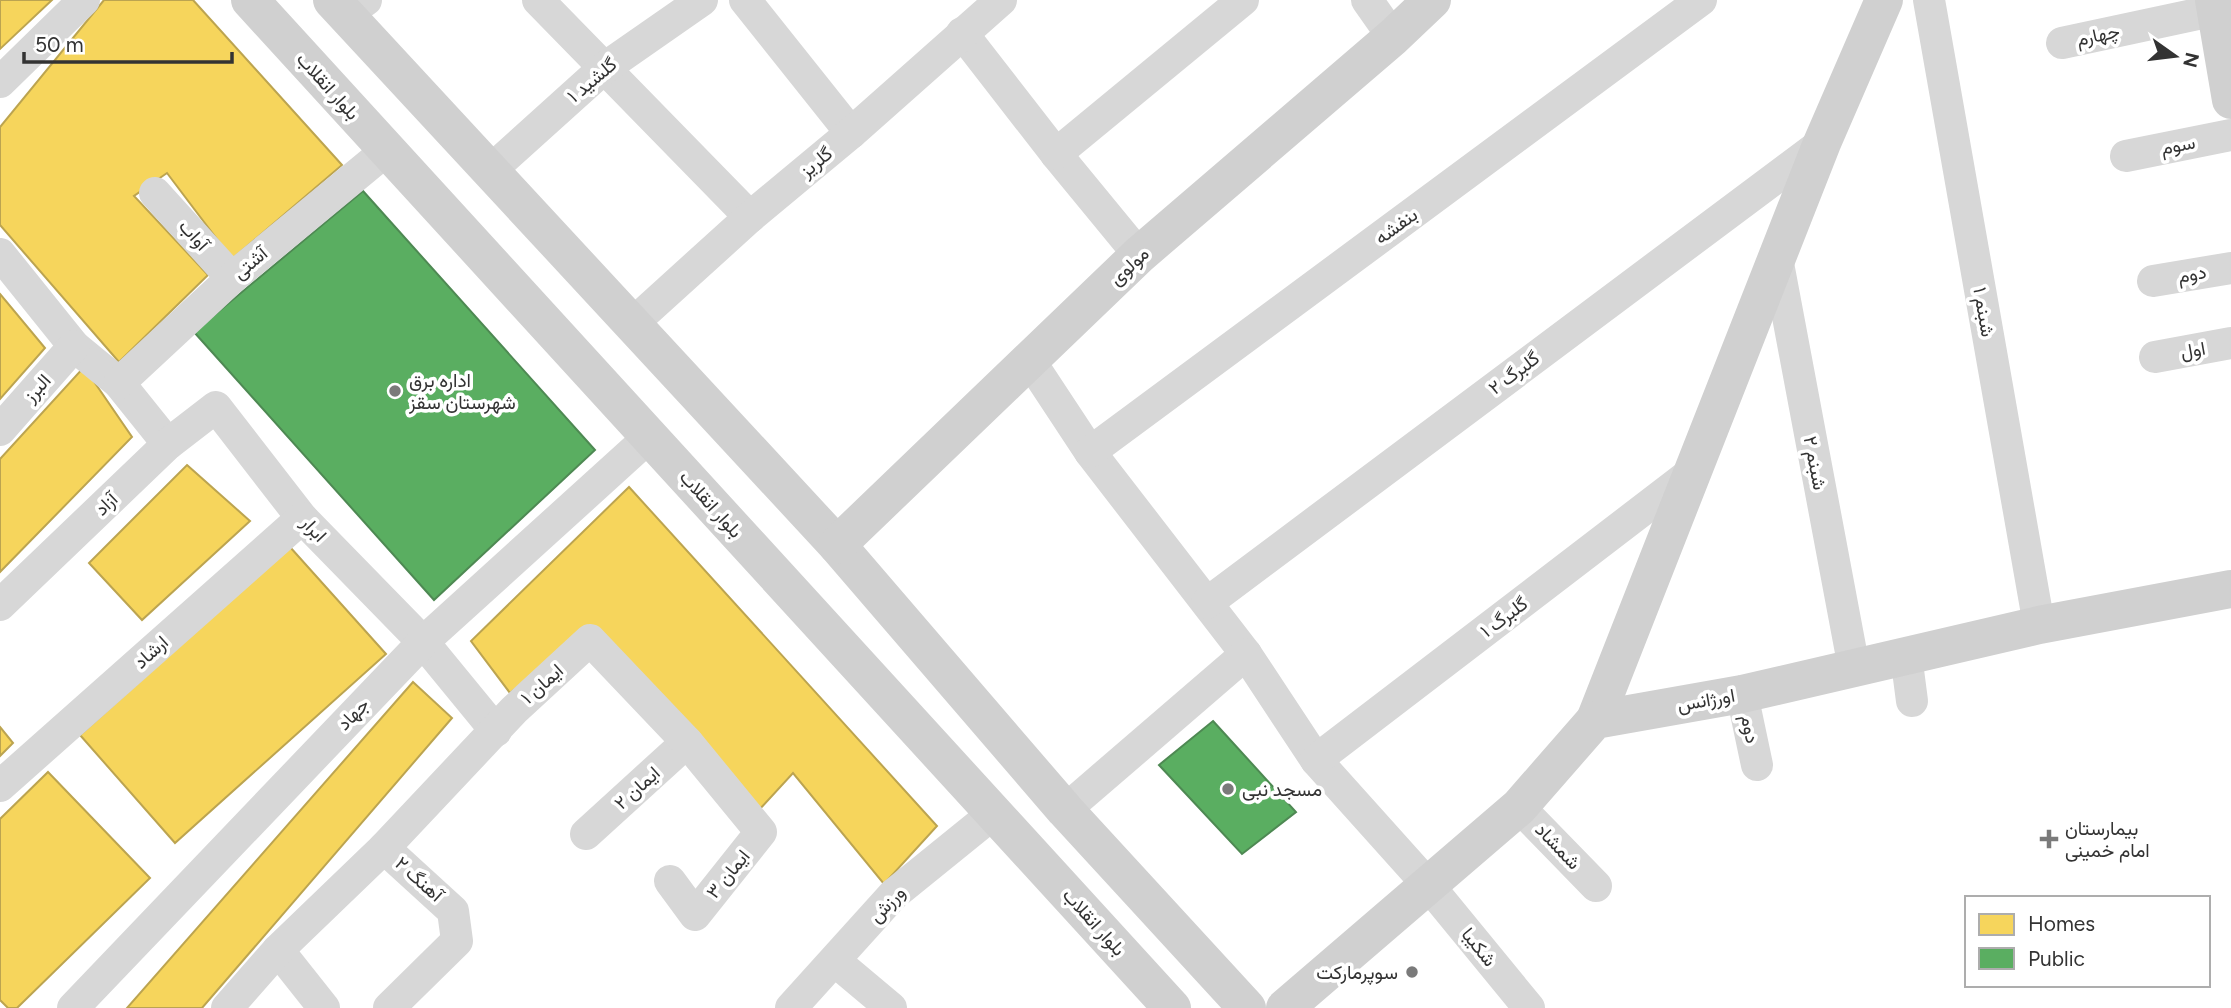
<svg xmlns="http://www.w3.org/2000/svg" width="2231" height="1008" viewBox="0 0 2231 1008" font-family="Figtree,Vazirmatn,sans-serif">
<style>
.homes{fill:#f6d55c;stroke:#bca450;stroke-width:2}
.public{fill:#5aae61;stroke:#4e8953;stroke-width:2}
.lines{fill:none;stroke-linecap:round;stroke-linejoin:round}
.street{stroke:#d7d7d7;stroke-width:32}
.secondary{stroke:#d0d0d0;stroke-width:38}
.poi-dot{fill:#7a7a7a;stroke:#fff;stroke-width:2.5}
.labels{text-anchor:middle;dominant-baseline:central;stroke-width:7;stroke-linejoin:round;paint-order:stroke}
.street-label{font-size:19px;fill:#333;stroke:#fff}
.poi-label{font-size:19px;fill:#333;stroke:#fff;text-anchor:start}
</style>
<rect width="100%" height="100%" fill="#fff"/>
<g class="homes">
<polygon points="0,0 52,0 0,49"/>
<polygon points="104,0 193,0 342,165 232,259 167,173 134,196 208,275 119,362 0,225 0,127"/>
<polygon points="0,294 45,348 0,399"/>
<polygon points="84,367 132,437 0,572 0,459"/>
<polygon points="187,465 250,521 142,620 89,563"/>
<polygon points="629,487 937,826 884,884 793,773 758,811 593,627 510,693 471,641"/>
<polygon points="290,547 386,654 175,843 80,735"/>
<polygon points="413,682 452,718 202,1008 127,1008"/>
<polygon points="0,727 13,743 0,756"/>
<polygon points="48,772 150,878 17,1008 8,1008 0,1000 0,819"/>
</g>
<g class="public">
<polygon points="363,191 595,450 434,600 194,332"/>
<polygon points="1213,721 1296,812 1242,854 1159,765"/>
</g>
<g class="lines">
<g class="street">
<polyline points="538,0 750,217"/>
<polyline points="745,0 851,133"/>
<polyline points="1367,0 1393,37"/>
<polyline points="1929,0 2039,625"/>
<polyline points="345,15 366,0"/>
<polyline points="962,33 1056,154 1139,255"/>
<polyline points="2062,43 2216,10"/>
<polyline points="0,82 84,0"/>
<polyline points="1056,154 1243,0"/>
<polyline points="2126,156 2231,135"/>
<polyline points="491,170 603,69 702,0"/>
<polyline points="155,193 232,278"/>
<polyline points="0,254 74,346 119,383 168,444"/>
<polyline points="1777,258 1854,668"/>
<polyline points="2153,281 2231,268"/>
<polyline points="632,324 750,217 851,133 1001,0"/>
<polyline points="2155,357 2231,343"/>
<polyline points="1030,361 1090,452 1246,654 1316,760 1429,886 1529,1008"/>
<polyline points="119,383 232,278 387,150"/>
<polyline points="0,430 74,346"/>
<polyline points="1090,452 1701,0"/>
<polyline points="1207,603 1822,143"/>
<polyline points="0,605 168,444 216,407 302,518 423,642 496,731"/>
<polyline points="1906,655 1912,701"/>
<polyline points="1742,694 1757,765"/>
<polyline points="1316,760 1691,473"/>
<polyline points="0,786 302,518"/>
<polyline points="1519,807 1596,886"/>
<polyline points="1065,810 1246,654"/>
<polyline points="586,834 687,742"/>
<polyline points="384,848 453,911 457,941 389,1008"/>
<polyline points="278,950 324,1008"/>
<polyline points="835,961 891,1008"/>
<polyline points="73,1008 423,642 649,437"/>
<polyline points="227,1008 278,950 384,848 514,710 590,640 687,742 761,832 695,915 670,881"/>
<polyline points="791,1008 894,894 994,813"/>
</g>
<g class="secondary">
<polyline points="250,0 1172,1008"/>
<polyline points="332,0 837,545 1065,810 1247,1008"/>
<polyline points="2214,0 2231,100"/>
<polyline points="837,545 1139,255 1393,37 1432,0"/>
<polyline points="1595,720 1822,143 1884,0"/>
<polyline points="1285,1008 1519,807 1595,720 1742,694 2039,625 2231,589"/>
</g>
</g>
<g class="poi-dot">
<circle cx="395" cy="391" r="7"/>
<circle cx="1228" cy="789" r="7"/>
<path d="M2045.5 828.5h7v7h7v7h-7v7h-7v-7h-7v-7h7z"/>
<circle cx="1412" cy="972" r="7"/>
</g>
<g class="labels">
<g class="street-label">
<text transform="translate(2098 35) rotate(-12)">چهارم</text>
<text transform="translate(592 80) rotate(-40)">گلشید ۱</text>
<text transform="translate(328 86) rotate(48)">بلوار انقلاب</text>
<text transform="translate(2178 145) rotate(-11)">سوم</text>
<text transform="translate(816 162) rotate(-40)">گلریز</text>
<text transform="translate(1396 226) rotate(-36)">بنفشه</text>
<text transform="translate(194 235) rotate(48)">آواب</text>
<text transform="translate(250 263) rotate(-40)">آشتی</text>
<text transform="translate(1129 266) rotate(-43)">مولوی</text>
<text transform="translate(2192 274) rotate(-10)">دوم</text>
<text transform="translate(1984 312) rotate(80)">شبنم ۱</text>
<text transform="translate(2193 350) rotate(-10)">اول</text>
<text transform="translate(1514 373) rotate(-37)">گلبرگ ۲</text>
<text transform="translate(37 388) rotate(-48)">البرز</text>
<text transform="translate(1815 463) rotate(79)">شبنم ۲</text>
<text transform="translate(106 504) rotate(-44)">آزاد</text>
<text transform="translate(711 504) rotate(48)">بلوار انقلاب</text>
<text transform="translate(314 529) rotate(47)">ابرار</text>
<text transform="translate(1504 617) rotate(-37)">گلبرگ ۱</text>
<text transform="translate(151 652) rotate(-42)">ارشاد</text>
<text transform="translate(542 684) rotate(-42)">ایمان ۱</text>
<text transform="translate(1706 700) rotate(-10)">اورژانس</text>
<text transform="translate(353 714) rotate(-46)">جهاد</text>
<text transform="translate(1750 729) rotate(78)">دوم</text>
<text transform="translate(637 788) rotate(-42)">ایمان ۲</text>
<text transform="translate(1558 846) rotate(46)">شمشاد</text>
<text transform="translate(728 874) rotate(-51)">ایمان ۳</text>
<text transform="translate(419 879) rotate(42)">آهنگ ۲</text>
<text transform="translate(887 904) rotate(-46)">ورزش</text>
<text transform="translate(1094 922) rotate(48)">بلوار انقلاب</text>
<text transform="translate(1479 947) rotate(51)">شکیبا</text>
</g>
<g class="poi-label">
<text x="409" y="380">اداره برق<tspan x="409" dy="22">شهرستان سقز</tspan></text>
<text x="1242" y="789">مسجد نبی</text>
<text x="2065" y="828">بیمارستان<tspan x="2065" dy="22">امام خمینی</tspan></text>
<text x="1398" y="972" text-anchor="end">سوپرمارکت</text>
</g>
</g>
<rect x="1965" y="896" width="245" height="91" fill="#ffffff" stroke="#adadad" stroke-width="2"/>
<rect x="1979" y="914" width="35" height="21" fill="#f6d55c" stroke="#adadad" stroke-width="2"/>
<text x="2028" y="931" font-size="21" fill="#333333">Homes</text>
<rect x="1979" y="948" width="35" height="21" fill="#5aae61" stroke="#adadad" stroke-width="2"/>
<text x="2028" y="966" font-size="21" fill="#333333">Public</text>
<g transform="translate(2175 56) rotate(104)" stroke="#ffffff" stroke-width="5" paint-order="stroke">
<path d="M0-5L12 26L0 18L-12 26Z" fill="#333333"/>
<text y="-10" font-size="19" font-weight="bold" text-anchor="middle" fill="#333333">N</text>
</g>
<path d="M24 52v10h208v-10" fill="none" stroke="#333333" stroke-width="3.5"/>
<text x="35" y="52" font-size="21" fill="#333333" stroke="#ffffff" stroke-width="5" paint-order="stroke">50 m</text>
</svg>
